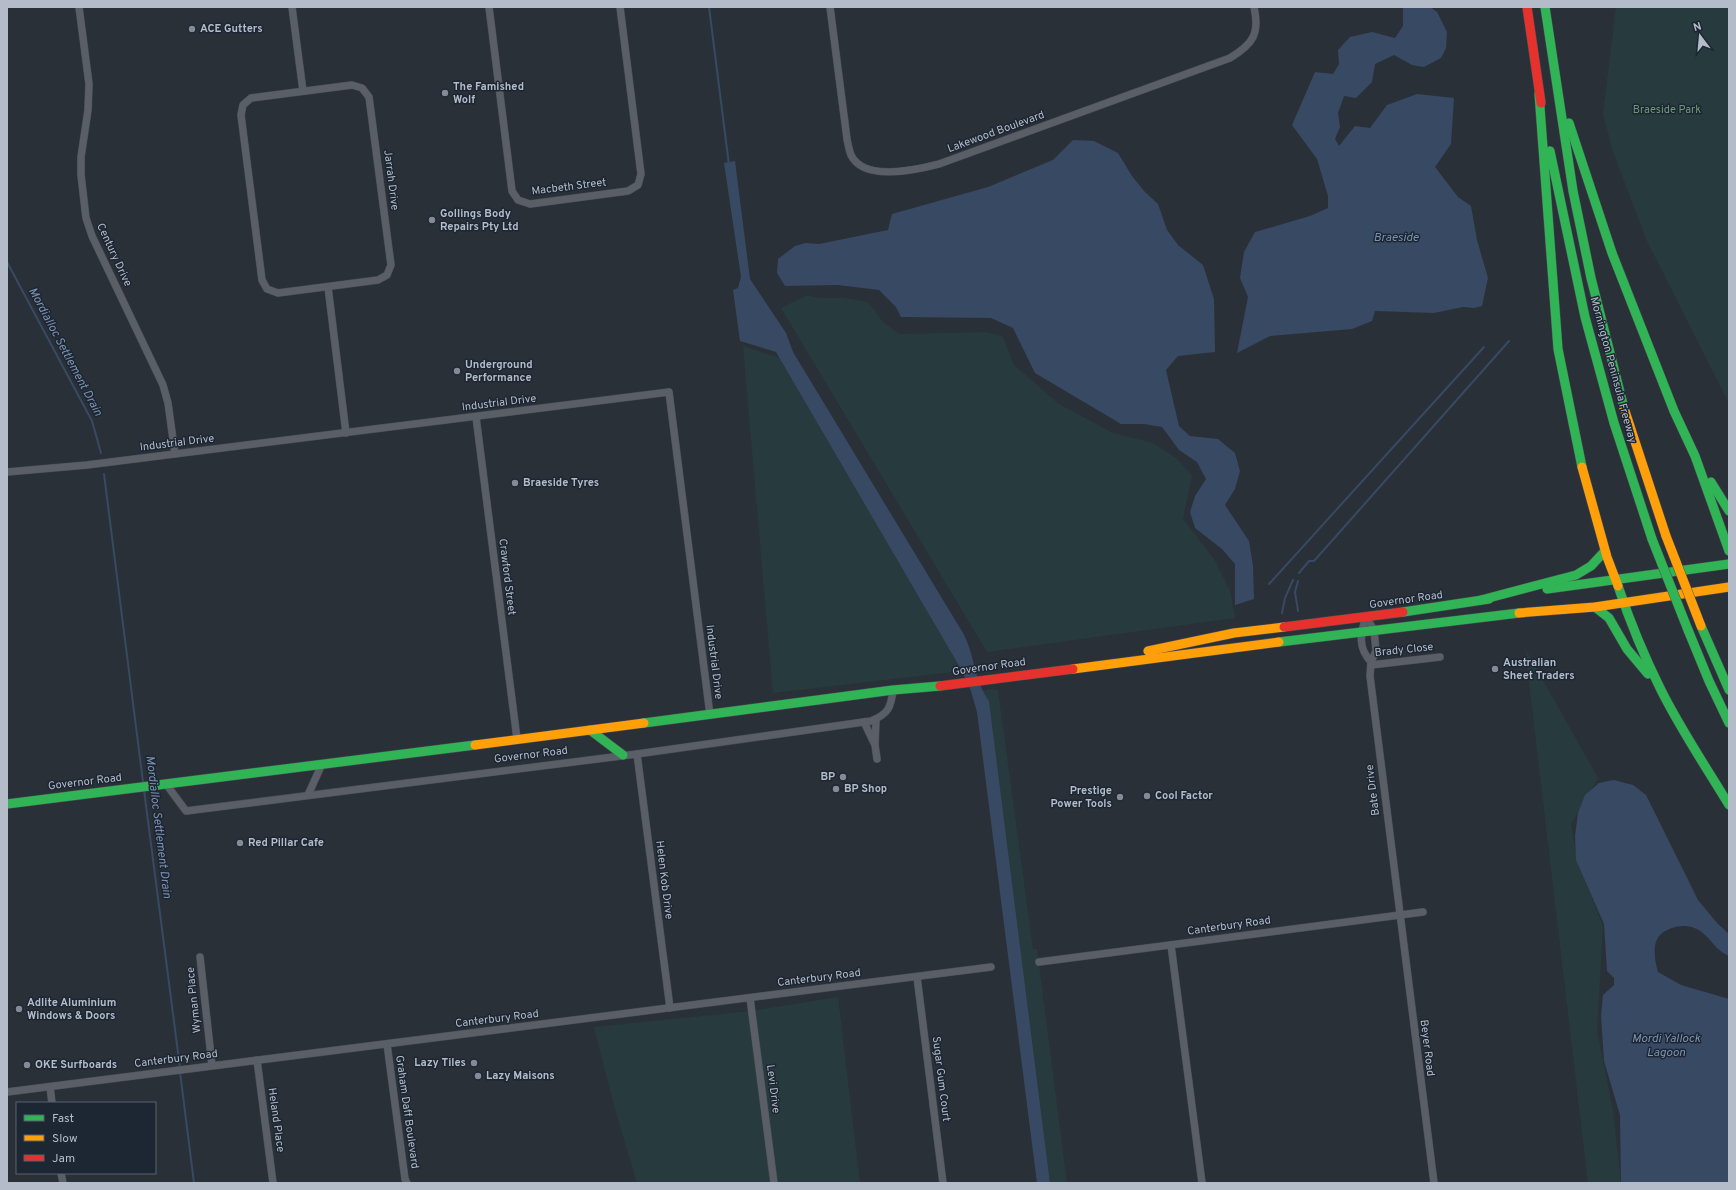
<svg xmlns="http://www.w3.org/2000/svg" width="1736" height="1190" viewBox="0 0 1736 1190" font-family="Overpass,sans-serif">
<style>
.green{fill:#273a3e}
.water{fill:#384963}
.lines{fill:none;stroke-linecap:round;stroke-linejoin:round}
.stream{stroke:#384963;stroke-width:2}
.street-casing{stroke:#484c53;stroke-width:8}
.fast-casing{stroke:#484c55;stroke-width:10}
.slow-casing{stroke:#484c55;stroke-width:10}
.jam-casing{stroke:#484c55;stroke-width:10}
.street{stroke:#5a5e66;stroke-width:7}
.fast{stroke:#30b455;stroke-width:9}
.slow{stroke:#ff9f0a;stroke-width:9}
.jam{stroke:#e5322d;stroke-width:9}
.fast-bridge-casing{stroke:#474c53;stroke-width:10;stroke-linecap:butt}
.slow-bridge-casing{stroke:#474c53;stroke-width:10;stroke-linecap:butt}
.fast-bridge{stroke:#30b455;stroke-width:9}
.slow-bridge{stroke:#ff9f0a;stroke-width:9}
.poi-dot{fill:#848b96;stroke:#1d2633;stroke-width:1.5}
.labels{text-anchor:middle;dominant-baseline:central;stroke-width:3;stroke-linejoin:round;paint-order:stroke}
.poi-label{font-size:11px;font-weight:bold;fill:#b4bcc9;stroke:#1d2633;text-anchor:start}
.park-label{font-size:11px;fill:#6b9a76;stroke:#1d2633}
.street-label{font-size:11px;fill:#b4bcc9;stroke:#1d2633}
.water-label{font-size:12px;font-style:italic;fill:#7c92b1;stroke:#1d2633}
</style>
<rect width="100%" height="100%" fill="#2a3038"/>
<g class="green">
<polygon points="1616,7 1729,7 1729,403 1647,241 1613,152 1603,114"/>
<polygon points="807,295 818,298 844,298 868,302 883,322 899,334 987,332 1003,337 1014,365 1059,404 1113,433 1153,443 1176,458 1192,475 1183,519 1214,559 1230,591 1235,618 987,652 781,308"/>
<polygon points="743,346 780,358 962,671 773,693"/>
<polygon points="1525,648 1598,778 1571,824 1578,863 1603,926 1597,1031 1613,1110 1621,1183 1588,1183"/>
<polygon points="993,689 998,690 1033,949 1037,949 1067,1183 1050,1183 989,701 982,691"/>
<polygon points="838,997 860,1183 637,1183 613,1102 594,1027 751,1011"/>
</g>
<g class="water">
<polygon points="1403,7 1430,7 1437,12 1447,32 1446,48 1441,58 1424,67 1412,65 1394,55 1375,64 1372,82 1356,98 1344,96 1338,113 1340,127 1335,139 1339,146 1355,126 1370,128 1387,105 1417,94 1454,98 1451,144 1435,167 1458,197 1471,206 1477,240 1488,278 1482,306 1474,308 1463,307 1434,313 1375,311 1372,321 1352,329 1270,336 1237,353 1248,297 1240,278 1244,252 1255,232 1310,216 1328,208 1328,196 1317,159 1292,125 1315,72 1333,74 1339,64 1338,50 1350,37 1372,32 1395,38 1403,26"/>
<polygon points="1073,140 1094,141 1118,153 1132,176 1144,191 1158,204 1167,230 1178,245 1203,265 1214,299 1215,352 1178,356 1166,370 1179,426 1190,436 1218,439 1235,453 1240,471 1235,489 1225,505 1249,541 1253,566 1254,599 1235,605 1235,564 1222,549 1195,528 1190,512 1195,496 1206,479 1197,462 1179,450 1162,427 1144,424 1121,424 1035,373 1013,328 991,318 901,317 896,307 879,290 838,285 785,286 777,273 778,259 795,246 806,243 819,244 888,230 892,214 988,187 1053,160"/>
<path d="M735,161l15,118 36,54 7,19 170,281c12,22 11,47 26,68l61,482h-13l-60,-471 -6,-21 -9,-20 -186,-319 -36,-11 -7,-51 5,-2 3,-11 -17,-114z"/>
<path d="M1614,780l19,5 13,10 52,105 19,23 12,11v22c-12,-5 -16,-14 -25,-22 -12,-11 -30,-10 -43,0 -10,9 -6,27 -3,38l23,13 48,14v184h-108l-1,-68 -16,-54 -3,-45 2,-21 11,-10v-7l-7,-7 -3,-47 -28,-64 -1,-24 3,-23 7,-18 14,-12z"/>
</g>
<g class="lines">
<g class="stream">
<polyline points="709,7 729,165"/>
<polyline points="7,262 92,421 101,453"/>
<polyline points="104,474 143,782"/>
<polyline points="1299,573 1309,561 1314,561 1509,341"/>
<polyline points="1298,581 1295,592 1298,611"/>
<polyline points="1269,584 1484,347"/>
<polyline points="1282,613 1285,598 1293,580"/>
<polyline points="144,790 180,1068"/>
<polyline points="180,1072 194,1183"/>
</g>
<defs>
<g id="street">
<polyline points="79,7 89,84 88,110 81,157 81,175 86,218 92,236 163,385 168,403 175,454"/>
<polyline points="292,7 303,91"/>
<polyline points="489,7 512,191 518,200 530,204 628,191 638,185 641,174 620,7"/>
<path d="M830,7l17,132c1,5 2,11 4,16 13,27 65,15 88,9l291,-106c23,-14 30,-24 24,-51"/>
<polygon points="352,85 362,88 369,97 391,265 387,275 378,280 278,293 267,289 262,280 241,115 243,105 251,98"/>
<polyline points="328,287 346,433"/>
<polyline points="476,417 517,739"/>
<polyline points="7,472 87,465 669,392 710,715"/>
<polyline points="1366,617 1374,630 1376,651 1371,662 1370,676 1434,1183"/>
<path d="M1366,617c-6,17 -8,31 5,45"/>
<polyline points="1371,665 1440,657"/>
<polyline points="876,719 875,745 877,759"/>
<polyline points="864,722 874,743"/>
<polyline points="637,754 670,1008"/>
<path d="M166,784l20,27 451,-57 234,-33c17,-7 20,-13 22,-31"/>
<polyline points="308,795 322,764"/>
<polyline points="1171,945 1202,1183"/>
<polyline points="200,957 212,1065"/>
<polyline points="1039,962 1423,912"/>
<polyline points="917,977 943,1183"/>
<polyline points="750,998 774,1183"/>
<polyline points="387,1044 405,1179 407,1183"/>
<polyline points="257,1060 273,1183"/>
<polyline points="50,1087 52,1103"/>
<polyline points="7,1092 991,967"/>
<polyline points="61,1173 63,1183"/>
</g>
<g id="fast">
<polyline points="1545,7 1573,191 1591,278 1624,408"/>
<polyline points="1539,94 1558,349 1582,467"/>
<polyline points="1569,123 1612,253 1674,411 1695,456 1729,551"/>
<polyline points="1550,151 1585,317 1614,423 1652,539"/>
<polyline points="1711,482 1729,511"/>
<path d="M1618,586c12,36 26,70 43,104 20,40 45,77 68,115"/>
<polyline points="1547,589 1729,564"/>
<polyline points="1481,600 1576,575 1591,566 1605,551"/>
<polyline points="1595,607 1609,618 1627,649 1648,674"/>
<polyline points="1403,612 1489,599"/>
<polyline points="1701,626 1729,690"/>
<polyline points="1688,630 1709,681 1729,723"/>
<polyline points="1279,642 1519,613"/>
<polyline points="644,723 893,690 940,686"/>
<polyline points="590,730 623,755"/>
<polyline points="7,804 475,745"/>
</g>
<g id="slow">
<polyline points="1624,408 1666,536"/>
<polyline points="1582,467 1607,557 1618,586"/>
<polyline points="1519,613 1595,607 1729,587"/>
<polyline points="1148,651 1234,633 1284,627"/>
<polyline points="1073,669 1279,642"/>
<polyline points="475,745 644,723"/>
</g>
<g id="jam">
<polyline points="1527,7 1541,103"/>
<polyline points="1284,627 1403,612"/>
<polyline points="940,686 1073,669"/>
</g>
</defs>
<use href="#street" class="street-casing"/>
<use href="#fast" class="fast-casing"/>
<use href="#slow" class="slow-casing"/>
<use href="#jam" class="jam-casing"/>
<use href="#street" class="street"/>
<use href="#fast" class="fast"/>
<use href="#slow" class="slow"/>
<use href="#jam" class="jam"/>
<defs>
<polyline id="fast-bridge" points="1652,539 1688,630"/>
<polyline id="slow-bridge" points="1666,536 1701,626"/>
</defs>
<use href="#fast-bridge" class="fast-bridge-casing"/>
<use href="#slow-bridge" class="slow-bridge-casing"/>
<use href="#fast-bridge" class="fast-bridge"/>
<use href="#slow-bridge" class="slow-bridge"/>
</g>
<g class="poi-dot">
<circle cx="192" cy="29" r="4"/>
<circle cx="445" cy="93" r="4"/>
<circle cx="432" cy="220" r="4"/>
<circle cx="457" cy="371" r="4"/>
<circle cx="515" cy="483" r="4"/>
<circle cx="1495" cy="669" r="4"/>
<circle cx="843" cy="777" r="4"/>
<circle cx="836" cy="789" r="4"/>
<circle cx="1147" cy="796" r="4"/>
<circle cx="1120" cy="797" r="4"/>
<circle cx="240" cy="843" r="4"/>
<circle cx="19" cy="1009" r="4"/>
<circle cx="474" cy="1063" r="4"/>
<circle cx="27" cy="1065" r="4"/>
<circle cx="478" cy="1076" r="4"/>
</g>
<g class="labels">
<g class="poi-label">
<text x="200" y="29">ACE Gutters</text>
<text x="453" y="87">The Famished<tspan x="453" dy="13">Wolf</tspan></text>
<text x="440" y="214">Gollings Body<tspan x="440" dy="13">Repairs Pty Ltd</tspan></text>
<text x="465" y="365">Underground<tspan x="465" dy="13">Performance</tspan></text>
<text x="523" y="483">Braeside Tyres</text>
<text x="1503" y="663">Australian<tspan x="1503" dy="13">Sheet Traders</tspan></text>
<text x="835" y="777" text-anchor="end">BP</text>
<text x="844" y="789">BP Shop</text>
<text x="1112" y="791" text-anchor="end">Prestige<tspan x="1112" dy="13">Power Tools</tspan></text>
<text x="1155" y="796">Cool Factor</text>
<text x="248" y="843">Red Pillar Cafe</text>
<text x="27" y="1003">Adlite Aluminium<tspan x="27" dy="13">Windows &amp; Doors</tspan></text>
<text x="466" y="1063" text-anchor="end">Lazy Tiles</text>
<text x="35" y="1065">OKE Surfboards</text>
<text x="486" y="1076">Lazy Maisons</text>
</g>
<g class="park-label">
<text x="1667" y="110">Braeside Park</text>
</g>
<g class="street-label">
<text transform="translate(996 132) rotate(-20)">Lakewood Boulevard</text>
<text transform="translate(391 180) rotate(83)">Jarrah Drive</text>
<text transform="translate(569 187) rotate(-7)">Macbeth Street</text>
<text transform="translate(114 255) rotate(65)">Century Drive</text>
<text transform="translate(1613 370) rotate(75)">Mornington Peninsula Freeway</text>
<text transform="translate(499 403) rotate(-7)">Industrial Drive</text>
<text transform="translate(177 443) rotate(-7)">Industrial Drive</text>
<text transform="translate(507 577) rotate(83)">Crawford Street</text>
<text transform="translate(1406 600) rotate(-8)">Governor Road</text>
<text transform="translate(1404 650) rotate(-6)">Brady Close</text>
<text transform="translate(714 662) rotate(83)">Industrial Drive</text>
<text transform="translate(989 667) rotate(-8)">Governor Road</text>
<text transform="translate(531 755) rotate(-7)">Governor Road</text>
<text transform="translate(85 782) rotate(-7)">Governor Road</text>
<text transform="translate(1373 790) rotate(-97)">Bate Drive</text>
<text transform="translate(664 880) rotate(83)">Helen Kob Drive</text>
<text transform="translate(1229 926) rotate(-8)">Canterbury Road</text>
<text transform="translate(819 978) rotate(-7)">Canterbury Road</text>
<text transform="translate(194 1000) rotate(-96)">Wyman Place</text>
<text transform="translate(497 1019) rotate(-7)">Canterbury Road</text>
<text transform="translate(1427 1048) rotate(83)">Beyer Road</text>
<text transform="translate(176 1059) rotate(-7)">Canterbury Road</text>
<text transform="translate(941 1079) rotate(83)">Sugar Gum Court</text>
<text transform="translate(773 1089) rotate(83)">Levi Drive</text>
<text transform="translate(407 1112) rotate(82)">Graham Daff Boulevard</text>
<text transform="translate(276 1120) rotate(82)">Heland Place</text>
</g>
<g class="water-label">
<text x="1396" y="238">Braeside</text>
<text transform="translate(65 352) rotate(62)">Mordialloc Settlement Drain</text>
<text transform="translate(158 827) rotate(83)">Mordialloc Settlement Drain</text>
<text x="1666" y="1039">Mordi Yallock<tspan x="1666" dy="14">Lagoon</tspan></text>
</g>
</g>
<rect width="1736" height="1190" fill="none" stroke="#b4bcc9" stroke-width="16"/>
<rect x="16" y="1102" width="140" height="72" fill="#1d2633" stroke="#59626f"/>
<rect x="24" y="1115" width="20" height="6" fill="#30b455" stroke="#59626f"/>
<text x="52" y="1122" font-size="12" fill="#b4bcc9">Fast</text>
<rect x="24" y="1135" width="20" height="6" fill="#ff9f0a" stroke="#59626f"/>
<text x="52" y="1142" font-size="12" fill="#b4bcc9">Slow</text>
<rect x="24" y="1155" width="20" height="6" fill="#e5322d" stroke="#59626f"/>
<text x="52" y="1162" font-size="12" fill="#b4bcc9">Jam</text>
<g transform="translate(1700 36) rotate(344)" stroke="#1d2633" stroke-width="3" paint-order="stroke">
<path d="M0-3L7 15L0 10L-7 15Z" fill="#b4bcc9"/>
<text y="-6" font-size="11" font-weight="bold" text-anchor="middle" fill="#b4bcc9">N</text>
</g>
</svg>
